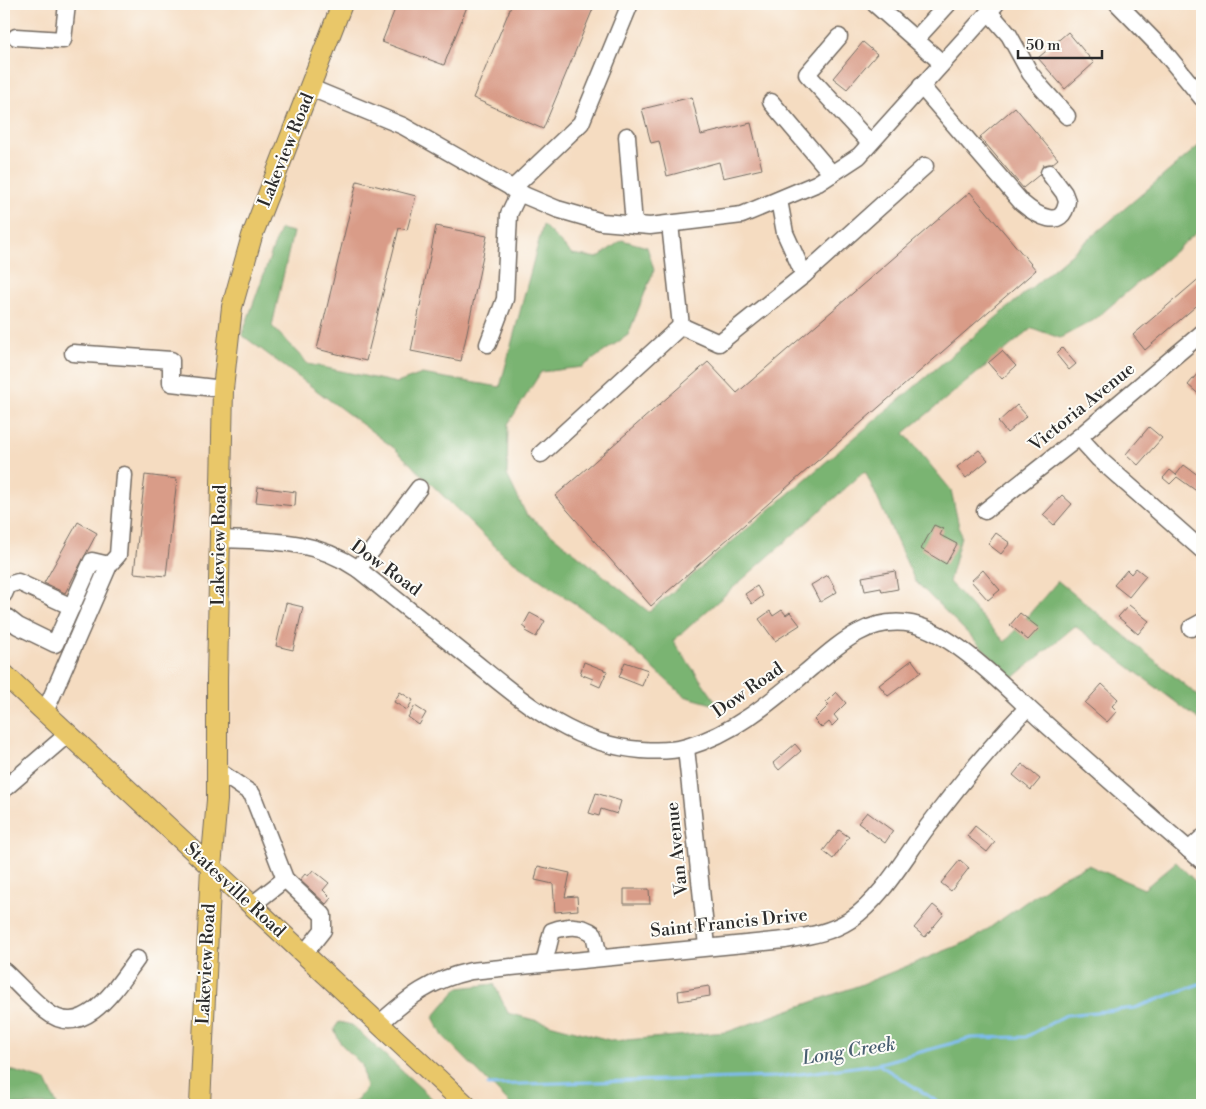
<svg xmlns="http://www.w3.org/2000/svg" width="1206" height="1109" viewBox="0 0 1206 1109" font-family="'Libre Bodoni',serif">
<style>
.forest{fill:#7ab472;stroke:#52704e}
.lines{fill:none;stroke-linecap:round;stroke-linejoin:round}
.stream{stroke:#7ebcf2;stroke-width:3}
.building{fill:#d99c88}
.minor-casing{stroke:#726960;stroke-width:19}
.major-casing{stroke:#726960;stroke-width:22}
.minor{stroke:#fff;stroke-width:16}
.major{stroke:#e9c769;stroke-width:20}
.labels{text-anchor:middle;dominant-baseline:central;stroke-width:4;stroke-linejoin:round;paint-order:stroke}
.street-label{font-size:18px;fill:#2b2b2b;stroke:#fdfcf7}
.water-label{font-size:19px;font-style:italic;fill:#485e71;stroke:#fdfcf7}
</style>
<rect width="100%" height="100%" fill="#fdfcf7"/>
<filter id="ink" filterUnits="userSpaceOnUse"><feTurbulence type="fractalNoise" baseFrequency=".02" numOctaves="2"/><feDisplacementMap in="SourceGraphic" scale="10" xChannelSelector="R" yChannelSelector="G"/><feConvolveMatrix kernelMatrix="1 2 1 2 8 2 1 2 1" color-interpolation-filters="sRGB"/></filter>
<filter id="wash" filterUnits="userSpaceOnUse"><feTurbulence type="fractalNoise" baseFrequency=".0096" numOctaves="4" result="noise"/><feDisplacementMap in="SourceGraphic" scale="20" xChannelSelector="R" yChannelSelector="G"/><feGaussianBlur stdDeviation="1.12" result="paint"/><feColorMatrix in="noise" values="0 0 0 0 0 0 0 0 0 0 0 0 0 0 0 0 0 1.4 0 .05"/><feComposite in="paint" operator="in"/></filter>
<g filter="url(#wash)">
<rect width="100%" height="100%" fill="#f5dcc1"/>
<g class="forest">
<polygon points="1202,143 1202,228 1094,320 1060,338 1032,328 904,433 951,490 961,536 949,582 1005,642 1058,581 1202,699 1202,722 1075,626 1013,678 915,581 865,471 673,641 719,706 684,696 603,623 504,555 394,448 242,335 280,229 293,232 272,326 308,364 397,383 422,374 500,387 543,225 572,254 597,258 622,240 647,247 654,270 628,335 582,367 541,372 508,424 507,475 526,514 649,612"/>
<polygon points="1176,862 1202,888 1202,1105 511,1105 443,1036 433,1017 458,988 494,984 508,1013 613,1041 727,1032 860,985 974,939 1058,879 1088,865 1144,889"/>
<polygon points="339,1022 352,1025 439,1105 344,1105 355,1102 366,1088 362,1065 341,1044 334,1029"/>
<polygon points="4,1068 46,1081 57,1105 4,1105"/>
</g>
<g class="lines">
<g class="stream">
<polyline points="878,1064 943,1105"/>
<polyline points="488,1085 776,1077 877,1064 971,1038 1026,1037 1066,1015 1135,1008 1202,983"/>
<polyline points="402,1105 406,1104"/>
</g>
</g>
<g id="blocks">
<g class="building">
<polygon points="397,4 468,4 444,65 382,42"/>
<polygon points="512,4 595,4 543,129 473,98"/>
<polygon points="1068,32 1094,63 1065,89 1038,58"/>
<polygon points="863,42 877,54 847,89 833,78"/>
<polygon points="692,97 701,135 751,123 762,169 723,178 719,162 667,176 659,141 651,143 642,109"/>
<polygon points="1015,107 1058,159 1052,164 1043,165 1039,175 1023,188 980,137"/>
<polygon points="357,181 416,196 407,230 399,228 366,361 317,349"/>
<polygon points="970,192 1036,270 651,606 555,496 708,362 737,393"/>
<polygon points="436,226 487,236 461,361 411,351"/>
<polygon points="1202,276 1202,301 1145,350 1133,335"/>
<polygon points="1062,348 1076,364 1069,370 1056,354"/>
<polygon points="1002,351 1016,366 1002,379 988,363"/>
<polygon points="1202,368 1202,397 1188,385"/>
<polygon points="1017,405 1027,416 1007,433 998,422"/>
<polygon points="1149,427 1162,438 1138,465 1126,454"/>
<polygon points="979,450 988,460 966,478 957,467"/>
<polygon points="1184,465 1202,478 1202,495 1177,477 1170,484 1163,478 1170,470 1176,475"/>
<polygon points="145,475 177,479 166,576 134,573"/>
<polygon points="258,487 296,492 295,506 256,502"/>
<polygon points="1062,495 1072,504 1054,525 1043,515"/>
<polygon points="78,522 97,533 65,593 44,583"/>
<polygon points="934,525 943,529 940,535 957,544 946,564 921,549"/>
<polygon points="996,533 1010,543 1001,554 988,544"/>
<polygon points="1136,568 1146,576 1129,597 1114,585 1127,570 1131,574"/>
<polygon points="983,570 1000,590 988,600 971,581"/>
<polygon points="895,571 898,589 882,592 881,588 865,591 862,577"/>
<polygon points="828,575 837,592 820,602 811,585"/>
<polygon points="757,586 763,596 752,604 745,594"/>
<polygon points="286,603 303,607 293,650 276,646"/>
<polygon points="1129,605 1149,621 1138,634 1118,617"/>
<polygon points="782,610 786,615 790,612 800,625 775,641 759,619 770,611 773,616"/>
<polygon points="530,613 545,621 536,637 525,631 527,629 523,626"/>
<polygon points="1020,613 1039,628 1028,640 1010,625"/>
<polygon points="912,660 921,672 888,696 879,685"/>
<polygon points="584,662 607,671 600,687 591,683 593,679 580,674"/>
<polygon points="625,662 648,670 642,686 619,677"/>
<polygon points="1102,684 1118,699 1112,706 1117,711 1107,722 1085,703"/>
<polygon points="400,692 413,700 407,710 394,702"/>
<polygon points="836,692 846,703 834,715 838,720 832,726 829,722 822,728 814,720 829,705 826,702"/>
<polygon points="415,706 426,713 419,725 408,717"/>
<polygon points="795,744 801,751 779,770 773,763"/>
<polygon points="1022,764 1040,779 1031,790 1013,775"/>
<polygon points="596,793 621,801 617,814 601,809 599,816 589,813"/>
<polygon points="867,812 893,831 885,843 858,823"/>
<polygon points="975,826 995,842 987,852 967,836"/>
<polygon points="839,830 849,837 833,859 823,851"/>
<polygon points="960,860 969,868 951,891 941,883"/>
<polygon points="538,866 570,873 565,897 577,896 578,910 555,912 553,884 535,880"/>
<polygon points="313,870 329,883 323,890 331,898 326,904 300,880 305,874 308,876"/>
<polygon points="624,889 649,889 650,904 624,904"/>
<polygon points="933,905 944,914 925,937 914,928"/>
<polygon points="709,986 710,996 679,1001 678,991"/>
</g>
</g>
</g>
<g filter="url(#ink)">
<use href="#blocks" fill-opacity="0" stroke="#726960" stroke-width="1"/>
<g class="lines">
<defs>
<g id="minor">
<polyline points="875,4 942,63"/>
<polyline points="1118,4 1162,49 1202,98"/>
<polyline points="989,12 1009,35 1030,73 1041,87 1067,116"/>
<polyline points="16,37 63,40 67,4"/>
<polyline points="839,37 807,74 870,143"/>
<polyline points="916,39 948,4"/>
<path d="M921,86l101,117c14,12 41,29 45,-2l-3,-8 -15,-20"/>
<polyline points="311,88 403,126 526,196 557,209 602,222 650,226 742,215 818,183 859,156 996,4"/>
<polyline points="771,102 832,174"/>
<polyline points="627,136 634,225"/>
<polyline points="512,189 581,123 630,4"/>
<polyline points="779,200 785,233 804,275"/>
<polyline points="670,224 681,326"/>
<polyline points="488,344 505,299 509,214 519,193"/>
<polyline points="73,353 171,360 171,383 223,389"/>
<polyline points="1079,437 1099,459 1202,550"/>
<polyline points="541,454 681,326 719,343 804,275 925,166"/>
<polyline points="985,511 1079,437 1202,333"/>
<path d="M219,539c53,2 94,0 139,30 35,28 70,56 105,84 56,44 104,91 178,97 14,1 32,1 46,-3 49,-14 87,-48 125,-80 29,-25 58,-51 100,-43 42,9 95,65 127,94 54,48 108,96 163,143"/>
<polyline points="358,569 419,488"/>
<polyline points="4,594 8,585 18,582 72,607"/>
<polyline points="4,615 18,626 55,644 92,561 109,565"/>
<polyline points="1191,628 1202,622"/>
<polyline points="45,712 109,565 118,555 124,475"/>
<polyline points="686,748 707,946"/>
<polyline points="217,770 252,794 285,879 323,915 323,930 304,954"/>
<polyline points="4,789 68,734"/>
<polyline points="1189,850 1202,838"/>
<polyline points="252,905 285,879"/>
<path d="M544,963l8,-32c15,-5 29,-7 42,3l5,23"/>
<path d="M4,971c14,13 27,28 42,40 38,31 71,-25 91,-52"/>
<path d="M379,1024c30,-27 51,-44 92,-53l314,-31c23,-4 45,-7 65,-20 31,-21 53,-60 75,-90 32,-43 66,-84 102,-122"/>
</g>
<g id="major">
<polyline points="4,674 466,1105"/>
<polyline points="200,1105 211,867 217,800 217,679 223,389 232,307 252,236 342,4"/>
</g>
</defs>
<use href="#minor" class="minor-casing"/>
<use href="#major" class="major-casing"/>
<use href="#minor" class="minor"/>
<use href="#major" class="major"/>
</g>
</g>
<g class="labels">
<g class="street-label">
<text transform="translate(286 150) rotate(-68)">Lakeview Road</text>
<text transform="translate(1082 407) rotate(-39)">Victoria Avenue</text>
<text transform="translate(219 545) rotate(-89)">Lakeview Road</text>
<text transform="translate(386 568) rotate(36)">Dow Road</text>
<text transform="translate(748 690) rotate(-35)">Dow Road</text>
<text transform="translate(677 849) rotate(-96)">Van Avenue</text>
<text transform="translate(235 890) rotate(43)">Statesville Road</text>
<text transform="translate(729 923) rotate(-6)">Saint Francis Drive</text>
<text transform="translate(206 964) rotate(-87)">Lakeview Road</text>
</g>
<g class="water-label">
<text transform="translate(849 1051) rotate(-9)">Long Creek</text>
</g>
</g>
<rect width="1206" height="1109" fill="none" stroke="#fdfcf7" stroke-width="20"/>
<path d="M1018 50v8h84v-8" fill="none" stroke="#2b2b2b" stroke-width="2.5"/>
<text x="1026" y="50" font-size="15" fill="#2b2b2b" stroke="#fdfcf7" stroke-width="4" paint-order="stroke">50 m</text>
</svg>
